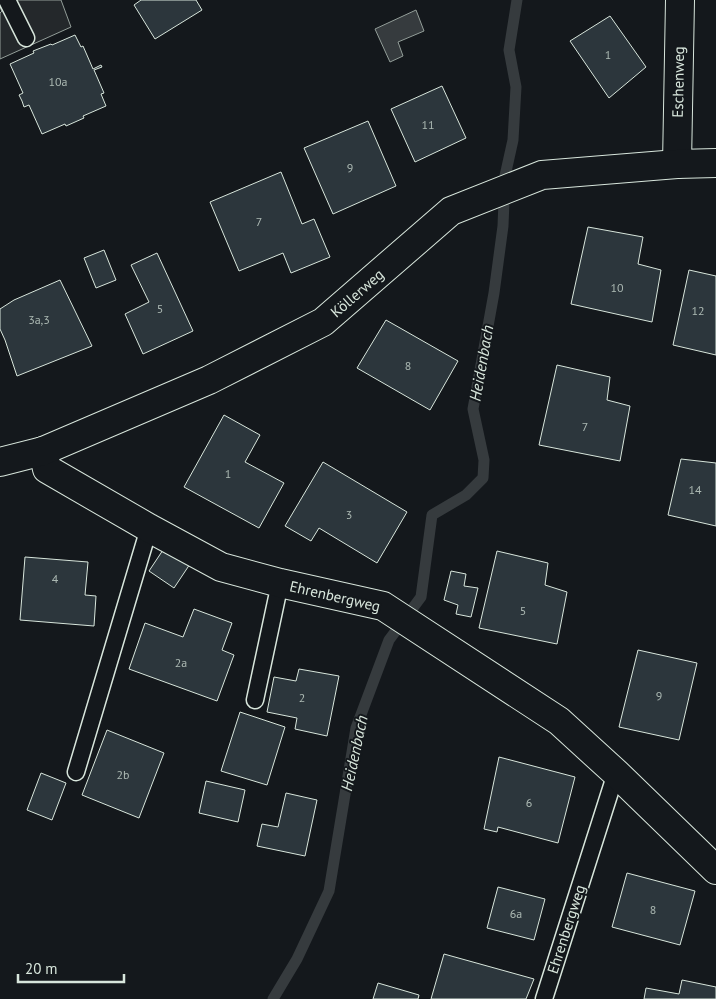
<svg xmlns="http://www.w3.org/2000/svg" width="716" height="999" viewBox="0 0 716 999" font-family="'PT Sans',sans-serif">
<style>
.parking{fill:#24282b;stroke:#939e99}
.water{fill:#363b3e;stroke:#939e99}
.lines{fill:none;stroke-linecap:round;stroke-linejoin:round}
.stream{stroke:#363b3e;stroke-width:11}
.building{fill:#2c363c;stroke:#d8e6dc}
.lane-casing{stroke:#d8e6dc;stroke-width:19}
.street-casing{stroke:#d8e6dc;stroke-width:30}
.lane{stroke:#14181c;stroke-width:16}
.street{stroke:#14181c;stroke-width:28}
.labels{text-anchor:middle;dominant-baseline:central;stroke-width:4;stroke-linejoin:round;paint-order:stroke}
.number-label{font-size:12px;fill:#adbab4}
.street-label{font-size:15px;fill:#d8e6dc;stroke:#14181c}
.water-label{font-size:16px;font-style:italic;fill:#d8e6dc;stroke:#14181c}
</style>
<rect width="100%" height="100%" fill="#14181c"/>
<polygon class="parking" points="0,0 61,0 71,27 0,59 0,13 2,11 0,8"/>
<polygon class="water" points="416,10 424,31 398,42 403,56 390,62 375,29"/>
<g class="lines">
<polyline class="stream" points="273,999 297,959 329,891 356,728 389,640 421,597 432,515 466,495 483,478 484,460 473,409 494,293 503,226 505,176 513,140 516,87 509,50 517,0"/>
</g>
<g class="building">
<polygon points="141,0 196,0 202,10 155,39 134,5"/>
<polygon points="610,16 646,67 609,98 570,41"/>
<polygon points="75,35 81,47 83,46 93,69 101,65 102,67 94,70 104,93 101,94 106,106 83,116 84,118 66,126 65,124 42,134 29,105 24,107 22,101 19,95 23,93 10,64 34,53 33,51 51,44 52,45"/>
<polygon points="442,86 466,138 415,162 391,109"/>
<polygon points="368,121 396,186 333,214 304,148"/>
<polygon points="281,172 302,224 314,219 330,257 291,273 283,253 239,271 210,202"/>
<polygon points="588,227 643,237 638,264 661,270 652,322 571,304"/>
<polygon points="104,250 116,280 96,288 84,258"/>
<polygon points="157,253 193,331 143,354 125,314 149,302 131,265"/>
<polygon points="689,270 716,276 716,355 673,345"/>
<polygon points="60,280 92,346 17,376 5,340 0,329 0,309 14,300"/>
<polygon points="386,320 458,361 430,410 357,368"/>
<polygon points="557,365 610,377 607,400 630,406 620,461 539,445"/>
<polygon points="224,415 260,435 245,462 284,483 259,528 184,487"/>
<polygon points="681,459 716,463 716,526 668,515"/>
<polygon points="323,462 407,512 377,563 319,528 311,541 285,526"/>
<polygon points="165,547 190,564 174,588 149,571"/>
<polygon points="497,551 548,563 545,585 567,592 557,644 479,628"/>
<polygon points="25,557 88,562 85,595 96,596 94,626 20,620"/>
<polygon points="451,571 466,574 464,586 478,588 471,617 456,614 458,605 444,600"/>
<polygon points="194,609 232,623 222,650 234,655 217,701 129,669 145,623 183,637"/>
<polygon points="638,650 697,663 679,740 619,727"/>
<polygon points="299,669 339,676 327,736 295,729 297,718 267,712 274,677 296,681"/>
<polygon points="240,712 285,727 267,785 221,771"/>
<polygon points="107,730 164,753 139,818 82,795"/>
<polygon points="499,757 575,777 558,843 498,827 497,832 484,829"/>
<polygon points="41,773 66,783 52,820 27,810"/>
<polygon points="206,781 245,790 238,822 199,813"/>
<polygon points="286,793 317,800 305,856 257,846 262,824 278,827"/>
<polygon points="627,873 695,891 680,945 612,927"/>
<polygon points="498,887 545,899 534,940 487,928"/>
<polygon points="444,954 534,979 526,999 431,999"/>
<polygon points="682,980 716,987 716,999 644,999 646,988 679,994"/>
<polygon points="378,983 419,995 418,999 373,999"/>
</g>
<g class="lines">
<defs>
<g id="lane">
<polyline points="7,0 26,38"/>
<polyline points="255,700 280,583"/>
<polyline points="76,772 149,528"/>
<polyline points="544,999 616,773"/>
</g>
<g id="street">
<polyline points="677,164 680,0"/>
<polyline points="43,451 47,469 149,528 221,567 280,583 383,606 559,721 616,773 716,870"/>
<polyline points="0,462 43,451 209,380 323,322 451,211 542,175 677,164 716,163"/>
</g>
</defs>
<use href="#lane" class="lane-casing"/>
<use href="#street" class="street-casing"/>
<use href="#lane" class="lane"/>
<use href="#street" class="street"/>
</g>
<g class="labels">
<g class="number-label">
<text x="608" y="54">1</text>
<text x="58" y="81">10a</text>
<text x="428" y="124">11</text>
<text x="350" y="167">9</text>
<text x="259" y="221">7</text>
<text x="617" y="287">10</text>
<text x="160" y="308">5</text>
<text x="698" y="310">12</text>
<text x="39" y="319">3a,3</text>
<text x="408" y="365">8</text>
<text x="585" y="426">7</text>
<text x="228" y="473">1</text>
<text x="695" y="489">14</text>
<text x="349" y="514">3</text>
<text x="55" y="578">4</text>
<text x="523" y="610">5</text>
<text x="181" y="662">2a</text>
<text x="659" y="695">9</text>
<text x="302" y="697">2</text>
<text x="123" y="774">2b</text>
<text x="529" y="802">6</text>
<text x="653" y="909">8</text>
<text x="516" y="913">6a</text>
</g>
<g class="street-label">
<text transform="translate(678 82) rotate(-89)">Eschenweg</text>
<text transform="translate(357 293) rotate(-41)">Köllerweg</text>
<text transform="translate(335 596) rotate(13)">Ehrenbergweg</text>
<text transform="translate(566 929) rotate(-72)">Ehrenbergweg</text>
</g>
<g class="water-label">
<text transform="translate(481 363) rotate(-80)">Heidenbach</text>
<text transform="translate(354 753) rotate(-78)">Heidenbach</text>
</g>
</g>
<path d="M18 974v8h106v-8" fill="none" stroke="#d8e6dc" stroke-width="2.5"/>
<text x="25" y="974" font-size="15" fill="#d8e6dc" stroke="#14181c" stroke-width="4" paint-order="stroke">20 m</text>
</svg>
